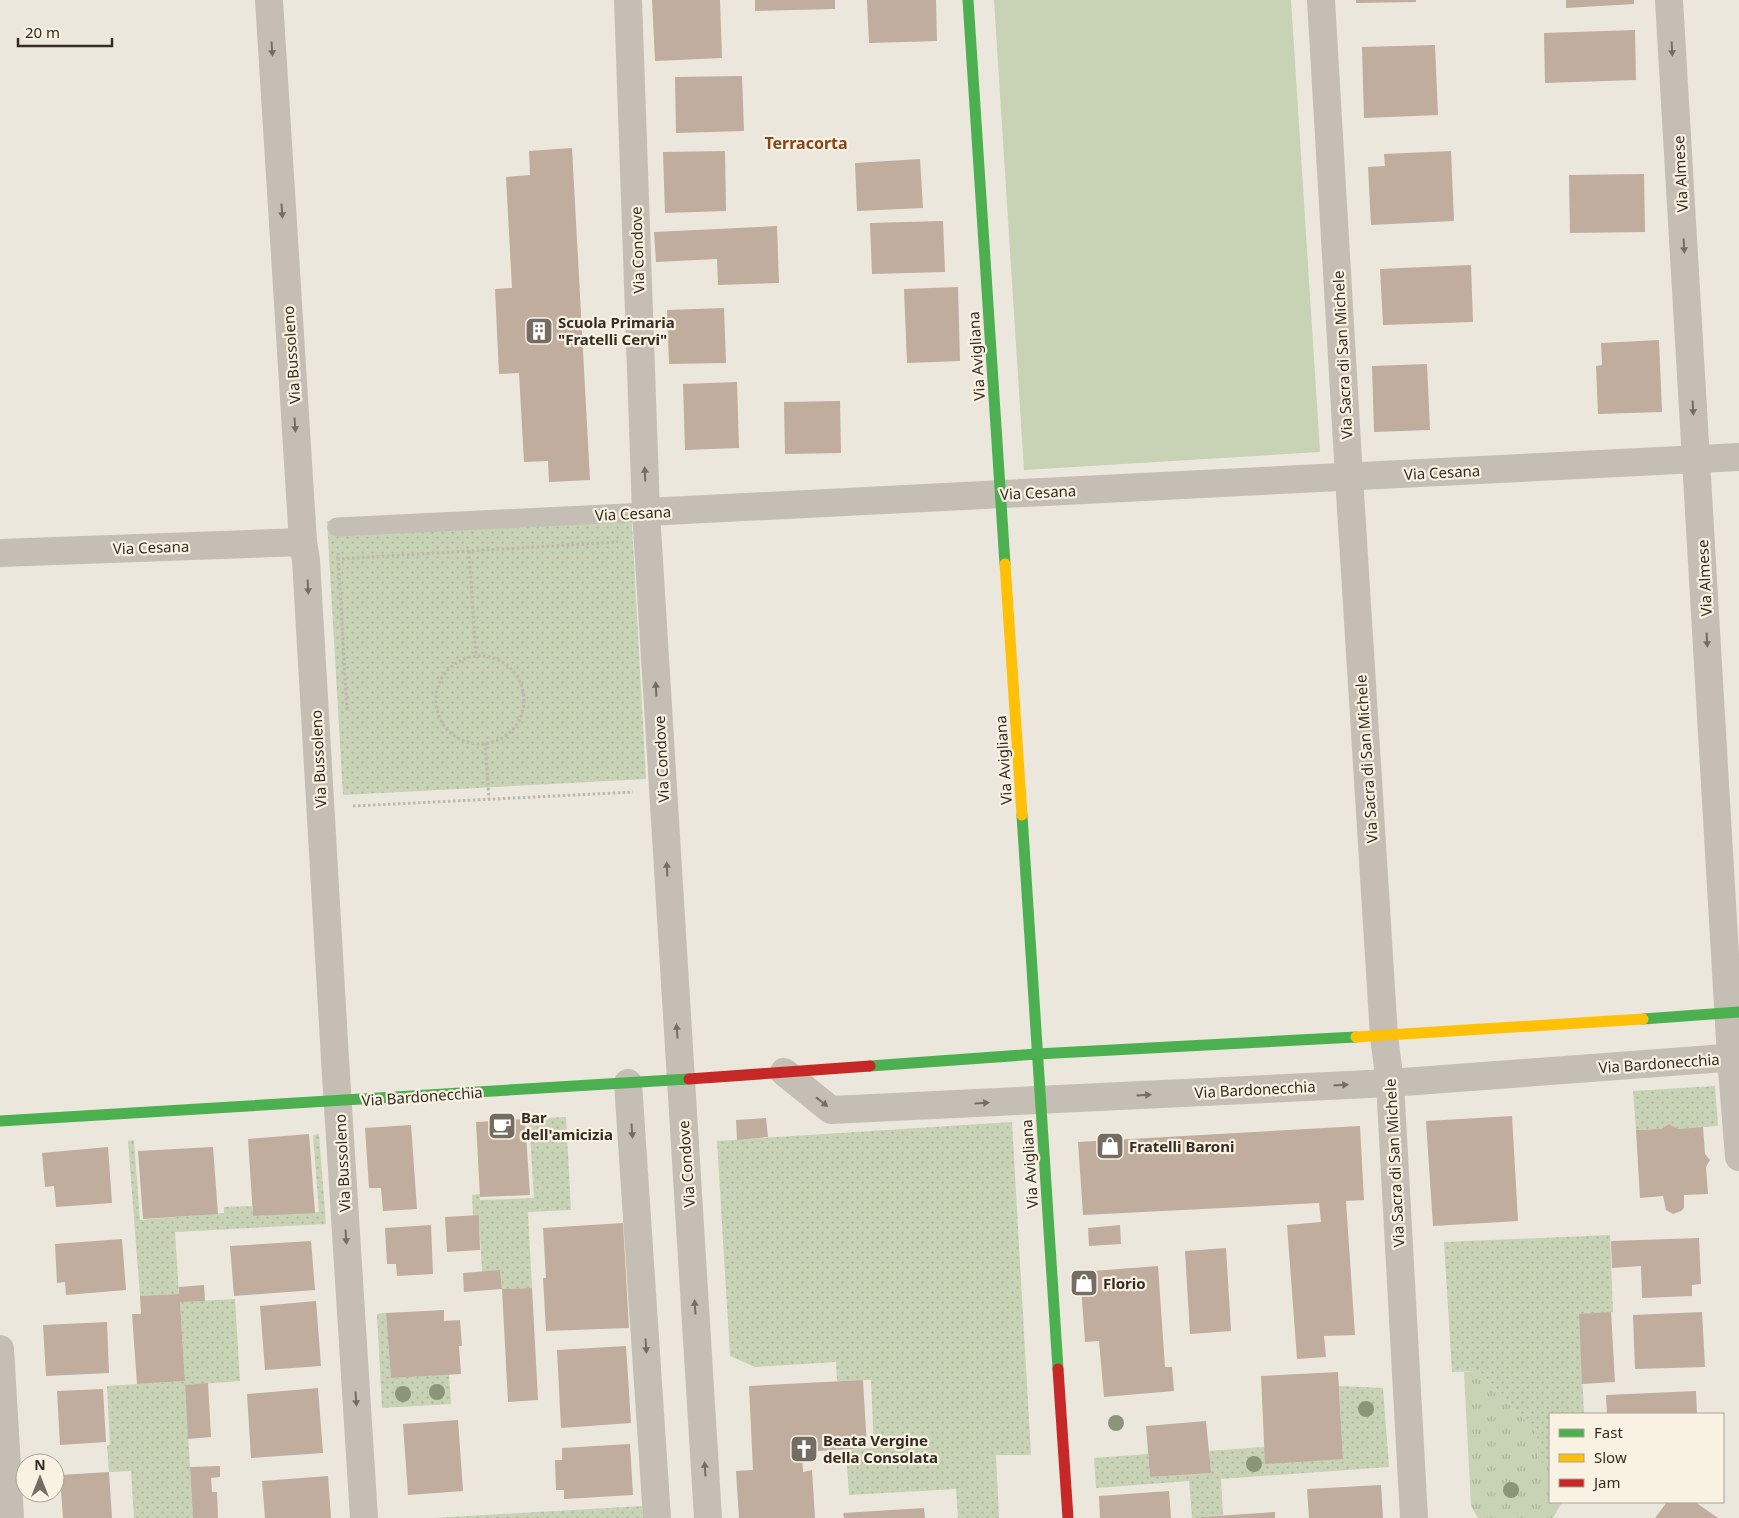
<svg xmlns="http://www.w3.org/2000/svg" width="1739" height="1518" viewBox="0 0 1739 1518" font-family="'Noto Sans',sans-serif">
<style>
.grass{fill:url(#grass-tufts)}
.park{fill:url(#park-dots)}
.pitch{fill:#c8d2b5}
.building{fill:#c0ad9d}
.lines{fill:none;stroke-linecap:round;stroke-linejoin:round}
.path{stroke:#bdb7ae;stroke-width:3;stroke-dasharray:2.5 2.5;stroke-linecap:butt}
.lane{stroke:#c4beb5;stroke-width:19}
.street{stroke:#c4beb5;stroke-width:28}
.fast{stroke:#4caf50;stroke-width:11}
.slow{stroke:#ffc107;stroke-width:11}
.jam{stroke:#c62828;stroke-width:11}
.tree{fill:#8b9678}
.oneway{fill:#756e65}
.labels{text-anchor:middle;dominant-baseline:central;stroke-width:4.5;stroke-linejoin:round;paint-order:stroke}
.street-label{font-size:15px;fill:#342c24;stroke:#f9f2e2}
.poi-label{font-size:15px;font-weight:bold;fill:#342c24;stroke:#f9f2e2;text-anchor:start}
.neighbourhood-label{font-size:16px;font-weight:bold;fill:#86461a;stroke:#f9f2e2}
</style>
<defs>
<pattern id="grass-tufts" width="24" height="20" patternUnits="userSpaceOnUse" patternTransform="scale(1.25)"><rect width="24" height="20" fill="#c8d2b5"/><path d="M3 7l-1-3M5 7V3M7 7l1-3M15 17l-1-3M17 17v-4M19 17l1-3" fill="none" stroke="#acb49c"/></pattern>
<pattern id="park-dots" width="8" height="8" patternUnits="userSpaceOnUse" patternTransform="scale(1.25)"><rect width="8" height="8" fill="#c8d2b5"/><path d="M2 2h.1M6 6h.1" fill="none" stroke="#acb49c" stroke-width="1.8" stroke-linecap="round"/></pattern>
</defs>
<rect width="100%" height="100%" fill="#ece7dc"/>
<polygon class="grass" points="1479,1371 1537,1433 1538,1462 1550,1462 1550,1502 1562,1502 1553,1518 1478,1518 1471,1506 1464,1372"/>
<g class="park">
<polygon points="631,507 646,779 343,795 327,521"/>
<polygon points="1715,1086 1718,1126 1678,1129 1669,1124 1661,1129 1636,1130 1633,1091"/>
<polygon points="566,1117 571,1210 528,1212 532,1288 502,1289 500,1270 482,1272 479,1215 473,1215 472,1195 480,1194 480,1200 534,1198 529,1119"/>
<polygon points="1012,1122 1031,1455 996,1455 999,1518 958,1518 956,1489 849,1495 846,1450 874,1448 871,1380 837,1381 836,1362 755,1367 730,1356 717,1141"/>
<polygon points="319,1134 326,1224 175,1232 179,1294 140,1296 128,1141 134,1140 140,1220 224,1213 224,1207 252,1206 253,1216 319,1212 313,1135"/>
<polygon points="1610,1235 1613,1312 1579,1315 1584,1414 1550,1414 1550,1462 1538,1463 1537,1433 1479,1371 1452,1372 1444,1242"/>
<polygon points="235,1299 240,1381 185,1385 193,1518 134,1518 131,1471 109,1472 107,1445 110,1445 107,1386 185,1381 180,1302"/>
<polygon points="386,1313 391,1378 449,1374 451,1404 382,1408 377,1314"/>
<polygon points="1339,1386 1383,1388 1389,1467 1221,1479 1223,1515 1202,1517 1202,1518 1192,1518 1189,1481 1096,1488 1094,1458 1148,1454 1150,1477 1210,1473 1209,1451 1264,1447 1343,1459"/>
<polygon points="642,1506 643,1518 434,1518"/>
</g>
<polygon class="pitch" points="994,0 1291,0 1320,452 1024,470"/>
<g class="building">
<polygon points="652,0 720,0 722,58 655,61"/>
<polygon points="755,0 835,0 835,9 755,11"/>
<polygon points="867,0 936,0 937,41 869,43"/>
<polygon points="1356,0 1416,0 1416,2 1356,3"/>
<polygon points="1566,0 1634,0 1634,4 1566,8"/>
<polygon points="1635,30 1636,80 1545,83 1544,33"/>
<polygon points="1435,45 1438,115 1364,118 1362,47"/>
<polygon points="742,76 744,131 676,133 675,77"/>
<polygon points="572,148 590,480 549,482 548,461 524,462 519,373 499,374 495,289 512,288 506,177 530,175 529,151"/>
<polygon points="725,151 726,211 665,213 663,152"/>
<polygon points="1451,151 1454,221 1371,225 1368,167 1385,166 1384,154"/>
<polygon points="920,159 923,208 857,211 855,163"/>
<polygon points="1644,174 1645,232 1570,233 1569,175"/>
<polygon points="943,221 945,272 872,274 870,223"/>
<polygon points="777,226 779,283 718,285 717,259 656,262 654,232"/>
<polygon points="1471,265 1473,322 1383,325 1380,269"/>
<polygon points="958,287 960,361 907,363 904,289"/>
<polygon points="724,308 726,363 669,364 667,310"/>
<polygon points="1659,340 1662,412 1598,414 1596,366 1602,365 1601,343"/>
<polygon points="1427,364 1430,430 1374,432 1372,366"/>
<polygon points="737,382 739,448 685,450 683,384"/>
<polygon points="840,401 841,453 785,454 784,402"/>
<polygon points="1512,1116 1518,1221 1433,1226 1426,1121"/>
<polygon points="766,1118 768,1137 737,1140 736,1120"/>
<polygon points="525,1119 530,1195 480,1197 476,1122"/>
<polygon points="1669,1124 1678,1129 1703,1127 1705,1154 1710,1160 1706,1167 1708,1194 1684,1195 1684,1208 1681,1211 1673,1214 1666,1210 1663,1196 1640,1198 1636,1130 1661,1129"/>
<polygon points="411,1125 417,1209 383,1211 381,1188 369,1188 365,1128"/>
<polygon points="1360,1126 1364,1200 1346,1201 1355,1335 1324,1336 1326,1357 1297,1359 1287,1225 1321,1222 1319,1203 1083,1215 1078,1142"/>
<polygon points="309,1134 315,1213 253,1216 248,1139"/>
<polygon points="108,1147 112,1203 56,1207 54,1186 45,1187 42,1153"/>
<polygon points="213,1147 218,1214 143,1219 138,1151"/>
<polygon points="479,1215 480,1250 447,1252 445,1217"/>
<polygon points="623,1223 629,1328 546,1331 543,1278 546,1278 543,1228"/>
<polygon points="431,1225 433,1274 397,1276 396,1264 387,1264 385,1228"/>
<polygon points="1120,1225 1121,1244 1089,1246 1088,1228"/>
<polygon points="1699,1238 1701,1284 1692,1285 1692,1296 1642,1298 1641,1266 1612,1268 1611,1241"/>
<polygon points="122,1239 126,1290 66,1295 65,1282 57,1283 55,1244"/>
<polygon points="311,1241 315,1290 234,1296 230,1246"/>
<polygon points="1226,1248 1231,1331 1190,1334 1185,1251"/>
<polygon points="1158,1266 1165,1367 1172,1367 1174,1391 1104,1397 1099,1341 1085,1342 1080,1272"/>
<polygon points="500,1270 502,1289 464,1292 463,1273"/>
<polygon points="204,1285 205,1301 180,1302 185,1381 137,1384 132,1314 141,1314 140,1296 179,1294 179,1287"/>
<polygon points="532,1288 538,1400 508,1402 502,1289"/>
<polygon points="316,1301 321,1366 265,1370 260,1306"/>
<polygon points="444,1310 444,1321 460,1320 462,1346 459,1346 461,1374 391,1378 386,1313"/>
<polygon points="1611,1312 1615,1382 1582,1384 1579,1314"/>
<polygon points="1702,1312 1705,1367 1635,1369 1633,1315"/>
<polygon points="107,1322 109,1373 46,1376 43,1325"/>
<polygon points="626,1346 631,1423 561,1428 557,1350"/>
<polygon points="1338,1372 1343,1459 1265,1464 1261,1376"/>
<polygon points="863,1380 867,1448 802,1452 803,1472 812,1470 815,1518 739,1518 736,1471 753,1470 749,1386"/>
<polygon points="208,1383 211,1437 188,1439 185,1385"/>
<polygon points="318,1388 323,1453 251,1458 247,1394"/>
<polygon points="103,1389 106,1442 60,1445 57,1391"/>
<polygon points="1696,1391 1697,1414 1607,1414 1606,1395"/>
<polygon points="458,1420 463,1491 408,1495 403,1424"/>
<polygon points="1206,1421 1211,1473 1150,1477 1146,1426"/>
<polygon points="630,1444 633,1495 564,1499 564,1490 556,1490 555,1460 562,1460 562,1448"/>
<polygon points="220,1466 220,1477 211,1478 212,1492 217,1492 218,1518 193,1518 190,1467"/>
<polygon points="109,1472 112,1518 63,1518 60,1475"/>
<polygon points="328,1476 331,1518 265,1518 262,1481"/>
<polygon points="1381,1485 1383,1518 1309,1518 1307,1489"/>
<polygon points="1169,1491 1171,1518 1100,1518 1099,1496"/>
<polygon points="1667,1502 1695,1502 1718,1518 1655,1518"/>
<polygon points="924,1508 925,1518 844,1518 843,1513"/>
<polygon points="1275,1512 1275,1518 1201,1518 1201,1517"/>
</g>
<g class="lines">
<g class="path">
<polyline points="469,551 476,656"/>
<polyline points="338,553 347,712"/>
<polyline points="337,559 618,542"/>
<circle cx="480" cy="700" r="44"/>
<polyline points="485,743 489,799"/>
<polyline points="353,806 633,792"/>
</g>
<polyline class="lane" points="337,527 646,512"/>
<g class="street">
<polyline points="269,0 303,542 306,560 335,1059 364,1518"/>
<polyline points="628,0 646,512 708,1518"/>
<polyline points="1321,0 1349,477 1384,1036 1390,1083 1414,1518"/>
<polyline points="1669,0 1731,1057 1739,1157"/>
<polyline points="646,512 1739,457"/>
<polyline points="0,553 303,542"/>
<polyline points="784,1072 831,1110 1390,1083 1739,1057"/>
<polyline points="628,1083 657,1518"/>
<polyline points="0,1349 10,1518"/>
</g>
<g class="fast">
<polyline points="968,0 1005,564"/>
<polyline points="1022,815 1058,1369"/>
<polyline points="1643,1019 1739,1012"/>
<polyline points="870,1066 1037,1054 1356,1037"/>
<polyline points="0,1121 689,1079"/>
</g>
<g class="slow">
<polyline points="1005,564 1022,815"/>
<polyline points="1356,1037 1643,1019"/>
</g>
<g class="jam">
<polyline points="689,1079 870,1066"/>
<polyline points="1058,1369 1068,1518"/>
</g>
</g>
<g class="tree">
<circle cx="437" cy="1392" r="8"/>
<circle cx="403" cy="1394" r="8"/>
<circle cx="1366" cy="1409" r="8"/>
<circle cx="1116" cy="1423" r="8"/>
<circle cx="1254" cy="1464" r="8"/>
<circle cx="1511" cy="1490" r="8"/>
</g>
<defs><path id="oneway-solid" d="M-6-.8H1V-3.2L6.5 0L1 3.2V.8H-6Z" transform="scale(1.25)"/></defs>
<g class="oneway">
<use href="#oneway-solid" transform="translate(272 49) rotate(86)"/>
<use href="#oneway-solid" transform="translate(1672 49) rotate(87)"/>
<use href="#oneway-solid" transform="translate(282 211) rotate(86)"/>
<use href="#oneway-solid" transform="translate(1684 246) rotate(87)"/>
<use href="#oneway-solid" transform="translate(1693 408) rotate(87)"/>
<use href="#oneway-solid" transform="translate(295 425) rotate(86)"/>
<use href="#oneway-solid" transform="translate(645 474) rotate(-92)"/>
<use href="#oneway-solid" transform="translate(308 587) rotate(87)"/>
<use href="#oneway-solid" transform="translate(1707 640) rotate(87)"/>
<use href="#oneway-solid" transform="translate(656 689) rotate(-93)"/>
<use href="#oneway-solid" transform="translate(667 869) rotate(-93)"/>
<use href="#oneway-solid" transform="translate(677 1031) rotate(-94)"/>
<use href="#oneway-solid" transform="translate(1341 1085) rotate(-3)"/>
<use href="#oneway-solid" transform="translate(1144 1095) rotate(-3)"/>
<use href="#oneway-solid" transform="translate(822 1102) rotate(38)"/>
<use href="#oneway-solid" transform="translate(982 1103) rotate(-3)"/>
<use href="#oneway-solid" transform="translate(632 1131) rotate(86)"/>
<use href="#oneway-solid" transform="translate(346 1237) rotate(86)"/>
<use href="#oneway-solid" transform="translate(695 1307) rotate(-94)"/>
<use href="#oneway-solid" transform="translate(646 1346) rotate(86)"/>
<use href="#oneway-solid" transform="translate(356 1399) rotate(86)"/>
<use href="#oneway-solid" transform="translate(705 1469) rotate(-94)"/>
</g>
<defs>
<symbol id="building-square" viewBox="-11 -11 22 22"><rect x="-9" y="-9" width="18" height="18" rx="4" fill="#746d64" stroke="#f9f2e2"/><path d="M-4-6H4V6H1V3H-1V6H-4ZM-2.5-4.3h1.7v1.8h-1.7ZM.8-4.3h1.7v1.8H.8ZM-2.5-1h1.7V.8h-1.7ZM.8-1h1.7V.8H.8Z" fill="#fff"/></symbol>
<symbol id="cafe-square" viewBox="-11 -11 22 22"><rect x="-9" y="-9" width="18" height="18" rx="4" fill="#746d64" stroke="#f9f2e2"/><path d="M-5.5-4.5H6V0H3Q3 3.5 0 3.5H-2.5Q-5.5 3.5-5.5 0ZM3-3.2v2h1.7v-2ZM-6 4.5H4V6H-6Z" fill="#fff"/></symbol>
<symbol id="shop-square" viewBox="-11 -11 22 22"><rect x="-9" y="-9" width="18" height="18" rx="4" fill="#746d64" stroke="#f9f2e2"/><path d="M-5-2.5h2.3a2.7 3.5 0 0 1 5.4 0H5L5.5 6h-11ZM-1.5-2.5h3a1.5 2.3 0 0 0-3 0Z" fill="#fff"/></symbol>
<symbol id="church-square" viewBox="-11 -11 22 22"><rect x="-9" y="-9" width="18" height="18" rx="4" fill="#746d64" stroke="#f9f2e2"/><path d="M-1.2-6h2.4v3.5h3.3v2.4h-3.3V6h-2.4V-.1h-3.3v-2.4h3.3Z" fill="#fff"/></symbol>
</defs>
<g fill-rule="evenodd">
<use href="#building-square" x="523" y="315" width="32" height="32"/>
<use href="#cafe-square" x="486" y="1110" width="32" height="32"/>
<use href="#shop-square" x="1094" y="1130" width="32" height="32"/>
<use href="#shop-square" x="1068" y="1267" width="32" height="32"/>
<use href="#church-square" x="788" y="1433" width="32" height="32"/>
</g>
<g class="labels">
<g class="street-label">
<text transform="translate(1680 174) rotate(-93)">Via Almese</text>
<text transform="translate(637 250) rotate(-92)">Via Condove</text>
<text transform="translate(291 355) rotate(-94)">Via Bussoleno</text>
<text transform="translate(1342 355) rotate(-93)">Via Sacra di San Michele</text>
<text transform="translate(976 356) rotate(-94)">Via Avigliana</text>
<text transform="translate(1442 472) rotate(-3)">Via Cesana</text>
<text transform="translate(1038 492) rotate(-3)">Via Cesana</text>
<text transform="translate(633 513) rotate(-3)">Via Cesana</text>
<text transform="translate(151 547) rotate(-2)">Via Cesana</text>
<text transform="translate(1704 578) rotate(-93)">Via Almese</text>
<text transform="translate(318 759) rotate(-93)">Via Bussoleno</text>
<text transform="translate(661 759) rotate(-93)">Via Condove</text>
<text transform="translate(1366 759) rotate(-94)">Via Sacra di San Michele</text>
<text transform="translate(1003 760) rotate(-94)">Via Avigliana</text>
<text transform="translate(1659 1063) rotate(-4)">Via Bardonecchia</text>
<text transform="translate(1255 1089) rotate(-3)">Via Bardonecchia</text>
<text transform="translate(422 1096) rotate(-4)">Via Bardonecchia</text>
<text transform="translate(342 1163) rotate(-93)">Via Bussoleno</text>
<text transform="translate(1394 1163) rotate(-93)">Via Sacra di San Michele</text>
<text transform="translate(686 1164) rotate(-94)">Via Condove</text>
<text transform="translate(1029 1164) rotate(-94)">Via Avigliana</text>
</g>
<g class="poi-label">
<text x="558" y="322">Scuola Primaria<tspan x="558" dy="17">"Fratelli Cervi"</tspan></text>
<text x="521" y="1117">Bar<tspan x="521" dy="17">dell'amicizia</tspan></text>
<text x="1129" y="1146">Fratelli Baroni</text>
<text x="1103" y="1283">Florio</text>
<text x="823" y="1440">Beata Vergine<tspan x="823" dy="17">della Consolata</tspan></text>
</g>
<g class="neighbourhood-label">
<text x="806" y="143">Terracorta</text>
</g>
</g>
<rect x="1549" y="1413" width="175" height="90" fill="#f9f2e2" stroke="#aaa396"/>
<rect x="1559" y="1429" width="25" height="8" fill="#4caf50" stroke="#aaa396"/>
<text x="1594" y="1438" font-size="15" fill="#342c24">Fast</text>
<rect x="1559" y="1454" width="25" height="8" fill="#ffc107" stroke="#aaa396"/>
<text x="1594" y="1463" font-size="15" fill="#342c24">Slow</text>
<rect x="1559" y="1479" width="25" height="8" fill="#c62828" stroke="#aaa396"/>
<text x="1594" y="1488" font-size="15" fill="#342c24">Jam</text>
<g transform="translate(40 1478)"><circle r="24" fill="#f9f2e2" stroke="#aaa396"/>
<path d="M0-4L9 19L0 12L-9 19Z" fill="#746d64"/>
<text y="-8" font-size="14" font-weight="bold" text-anchor="middle" fill="#342c24">N</text>
</g>
<path d="M18 38v8h94v-8" fill="none" stroke="#342c24" stroke-width="2.5"/>
<text x="25" y="38" font-size="15" fill="#342c24" stroke="#f9f2e2" stroke-width="4" paint-order="stroke">20 m</text>
</svg>
